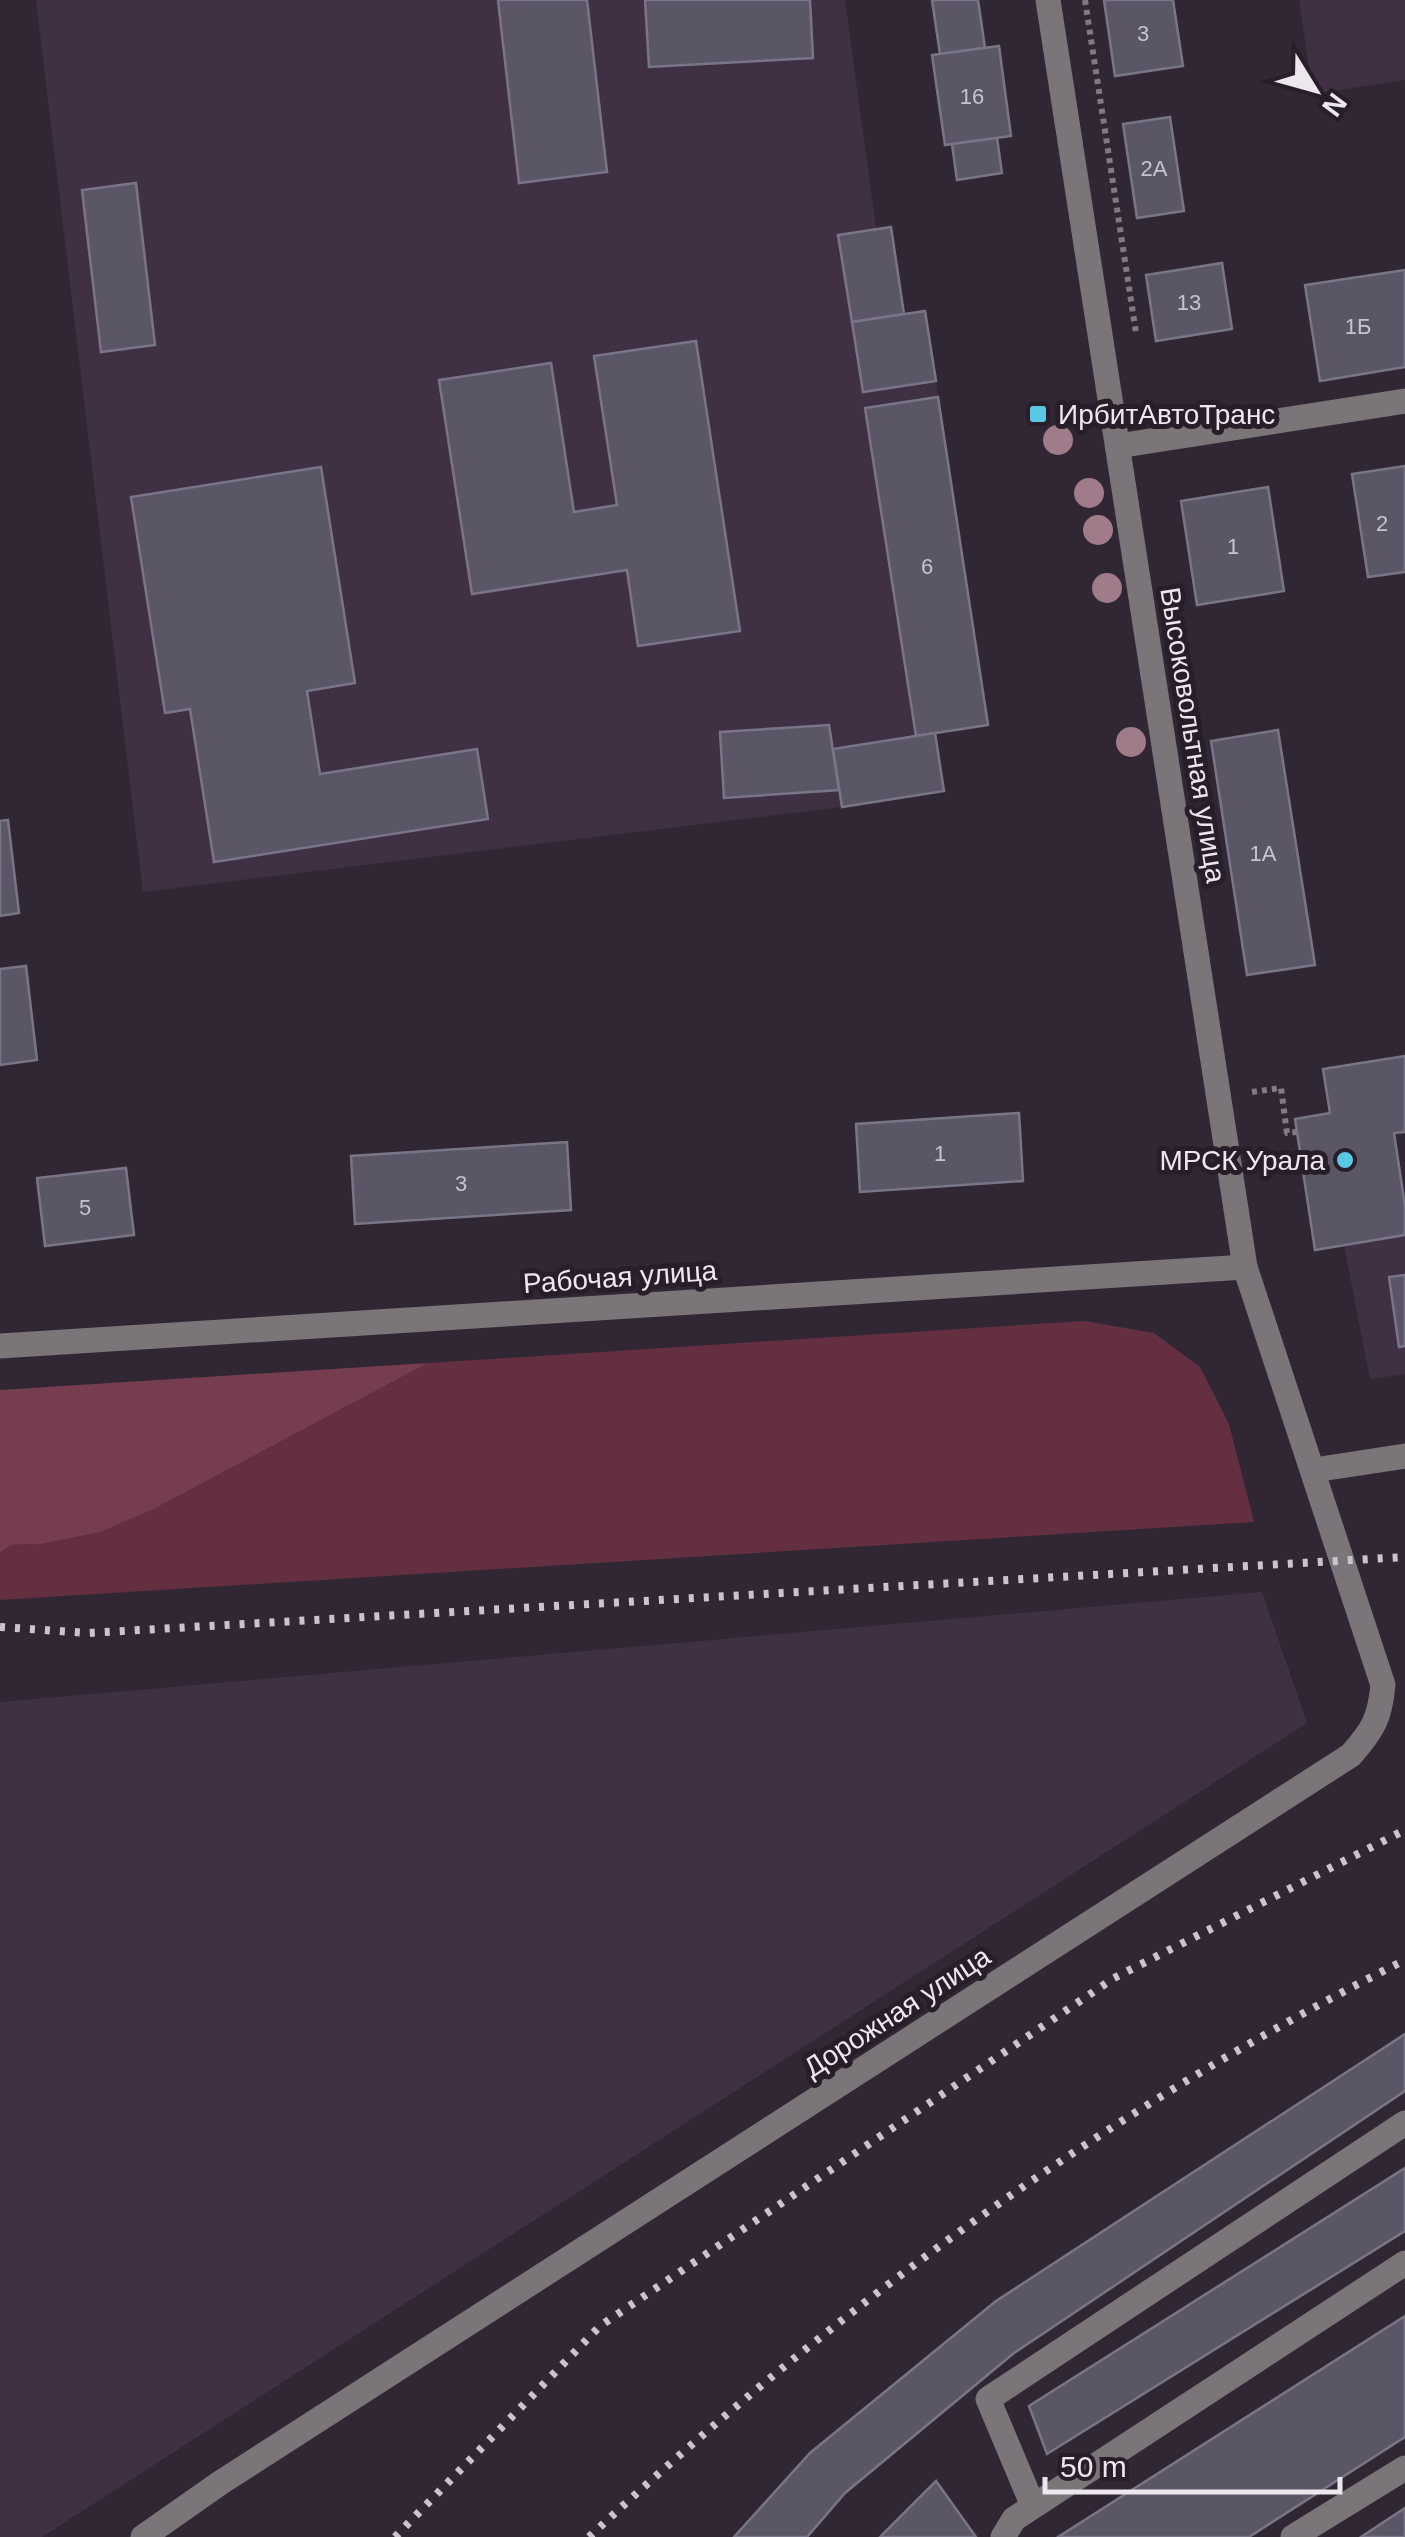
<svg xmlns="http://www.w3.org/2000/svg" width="1405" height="2537" viewBox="0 0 1405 2537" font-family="Arial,sans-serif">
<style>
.built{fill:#3f3143}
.green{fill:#642f41}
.forest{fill:#763c4f}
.building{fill:#5b5666;stroke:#7a7586;stroke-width:2.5}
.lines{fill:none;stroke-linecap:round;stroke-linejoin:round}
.path{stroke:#817984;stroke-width:6;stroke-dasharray:5 5;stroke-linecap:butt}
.minor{stroke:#7b7478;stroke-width:25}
.rail{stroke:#cbc4ce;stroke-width:8;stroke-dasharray:5 10;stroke-linecap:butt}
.tree{fill:#a07b8a}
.poi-dot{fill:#5ac8e5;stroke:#271e2a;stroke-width:4}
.labels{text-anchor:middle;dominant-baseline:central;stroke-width:10;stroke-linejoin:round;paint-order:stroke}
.number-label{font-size:22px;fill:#c8c2cd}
.poi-label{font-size:28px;fill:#ede6ef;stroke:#271e2a;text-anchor:start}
.street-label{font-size:28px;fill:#ede6ef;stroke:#271e2a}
</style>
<rect width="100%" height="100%" fill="#312734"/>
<g class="built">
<polygon points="36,0 845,0 876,228 891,227 904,313 925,311 988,725 935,733 944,791 842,807 143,892"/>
<polygon points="1299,0 1405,0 1405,80 1313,94"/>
<polygon points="1405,1235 1405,1374 1370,1379 1344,1245"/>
<polygon points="1262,1592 1307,1723 42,2537 0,2537 0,1702"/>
</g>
<polygon class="green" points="1084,1321 1154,1333 1200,1367 1229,1424 1254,1522 0,1600 0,1553 11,1545 42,1544 101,1532 154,1509 428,1363"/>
<polygon class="forest" points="428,1363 154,1509 101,1532 42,1544 11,1545 0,1553 0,1390"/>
<g class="building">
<polygon points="498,0 587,0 607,172 519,183"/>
<polygon points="645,0 810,0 813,58 649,67"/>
<polygon points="932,0 978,0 985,48 940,54"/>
<polygon points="1104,0 1173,0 1183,66 1115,76"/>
<polygon points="999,46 1011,136 945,145 932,55"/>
<polygon points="1170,117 1184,211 1137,218 1123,124"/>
<polygon points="997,138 1002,173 957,180 952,144"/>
<polygon points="136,183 155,345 101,352 82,190"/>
<polygon points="891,227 904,314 852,322 838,235"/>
<polygon points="1222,263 1232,329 1156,341 1146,275"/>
<polygon points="1405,270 1405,367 1320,381 1305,285"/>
<polygon points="925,311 936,381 863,392 852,322"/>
<polygon points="696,341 740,631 638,646 627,570 472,594 439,380 551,363 574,512 617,505 594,356"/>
<polygon points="938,397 988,725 916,736 865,408"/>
<polygon points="1405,466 1405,572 1368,577 1352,474"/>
<polygon points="321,467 355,683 307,691 320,774 477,749 488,819 214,862 190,709 165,713 131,497"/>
<polygon points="1268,487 1284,591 1197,605 1181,501"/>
<polygon points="829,725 839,790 724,798 720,732"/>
<polygon points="1278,730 1315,965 1247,975 1211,741"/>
<polygon points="935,733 944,791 842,807 833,749"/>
<polygon points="8,820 19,913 0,916 0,821"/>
<polygon points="26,966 37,1060 0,1065 0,969"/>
<polygon points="1405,1056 1405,1132 1394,1133 1405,1206 1405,1235 1315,1250 1295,1119 1330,1113 1323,1069"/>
<polygon points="1019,1113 1023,1181 860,1192 856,1124"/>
<polygon points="567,1142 571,1210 355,1224 351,1156"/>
<polygon points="126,1168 134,1235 45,1246 37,1178"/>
<polygon points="1405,1275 1405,1346 1399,1347 1389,1277"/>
<polygon points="1405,2034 1405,2091 1014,2353 845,2493 807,2537 734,2537 810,2453 996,2301"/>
<polygon points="1405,2168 1405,2231 1047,2454 1029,2406"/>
<polygon points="1405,2316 1405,2437 1249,2537 1058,2537"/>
<polygon points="936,2481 976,2537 880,2537"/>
<polygon points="1405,2508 1405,2537 1361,2537"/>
</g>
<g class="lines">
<g class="path">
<polyline points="1085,0 1136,333"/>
<polyline points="1252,1092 1281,1088 1287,1133 1296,1132"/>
</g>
<g class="minor">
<polyline points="1118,446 1405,401"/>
<polyline points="0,1346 1245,1267"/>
<polyline points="1314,1470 1405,1456"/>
<polyline points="1033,2506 988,2399 1405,2123"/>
<path d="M143,2537l77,-54 1131,-728c22,-25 29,-37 32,-70l-138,-418 -197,-1267"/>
<polyline points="1003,2537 1014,2519 1405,2263"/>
<polyline points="1293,2537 1405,2468"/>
</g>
<g class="rail">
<polyline points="0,1627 88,1633 1405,1557"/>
<polyline points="395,2537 600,2326 1114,1978 1405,1830"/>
<path d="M589,2537c244,-227 518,-428 816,-577"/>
</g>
</g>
<g class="tree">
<circle cx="1058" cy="440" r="15"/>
<circle cx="1089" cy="493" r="15"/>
<circle cx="1098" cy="530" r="15"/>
<circle cx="1107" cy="588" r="15"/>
<circle cx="1131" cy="742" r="15"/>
</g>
<g class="poi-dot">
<rect x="1028" y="404" width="20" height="20" rx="5"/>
<circle cx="1345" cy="1160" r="10"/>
</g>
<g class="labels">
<g class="number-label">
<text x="1143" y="33">3</text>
<text x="972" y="96">16</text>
<text x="1154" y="168">2А</text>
<text x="1189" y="302">13</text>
<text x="1358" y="326">1Б</text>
<text x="1382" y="523">2</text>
<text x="1233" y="546">1</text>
<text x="927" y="566">6</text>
<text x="1263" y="853">1А</text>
<text x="940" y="1153">1</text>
<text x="461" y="1183">3</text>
<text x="85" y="1207">5</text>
</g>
<g class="poi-label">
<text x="1058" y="414">ИрбитАвтоТранс</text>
<text x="1325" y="1160" text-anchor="end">МРСК Урала</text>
</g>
<g class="street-label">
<text transform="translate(1193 735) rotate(81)">Высоковольтная улица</text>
<text transform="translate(620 1277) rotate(-4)">Рабочая улица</text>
<text transform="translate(897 2012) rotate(-33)">Дорожная улица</text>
</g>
</g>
<g transform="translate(1315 90) rotate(127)" stroke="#271e2a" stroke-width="8" paint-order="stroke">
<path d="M0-8L18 38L0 25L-18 38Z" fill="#ede6ef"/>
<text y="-15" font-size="28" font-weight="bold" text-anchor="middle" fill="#ede6ef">N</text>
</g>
<path d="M1045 2477v15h295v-15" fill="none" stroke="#ede6ef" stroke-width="5"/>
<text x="1060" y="2477" font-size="30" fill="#ede6ef" stroke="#271e2a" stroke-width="8" paint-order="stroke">50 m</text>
</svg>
